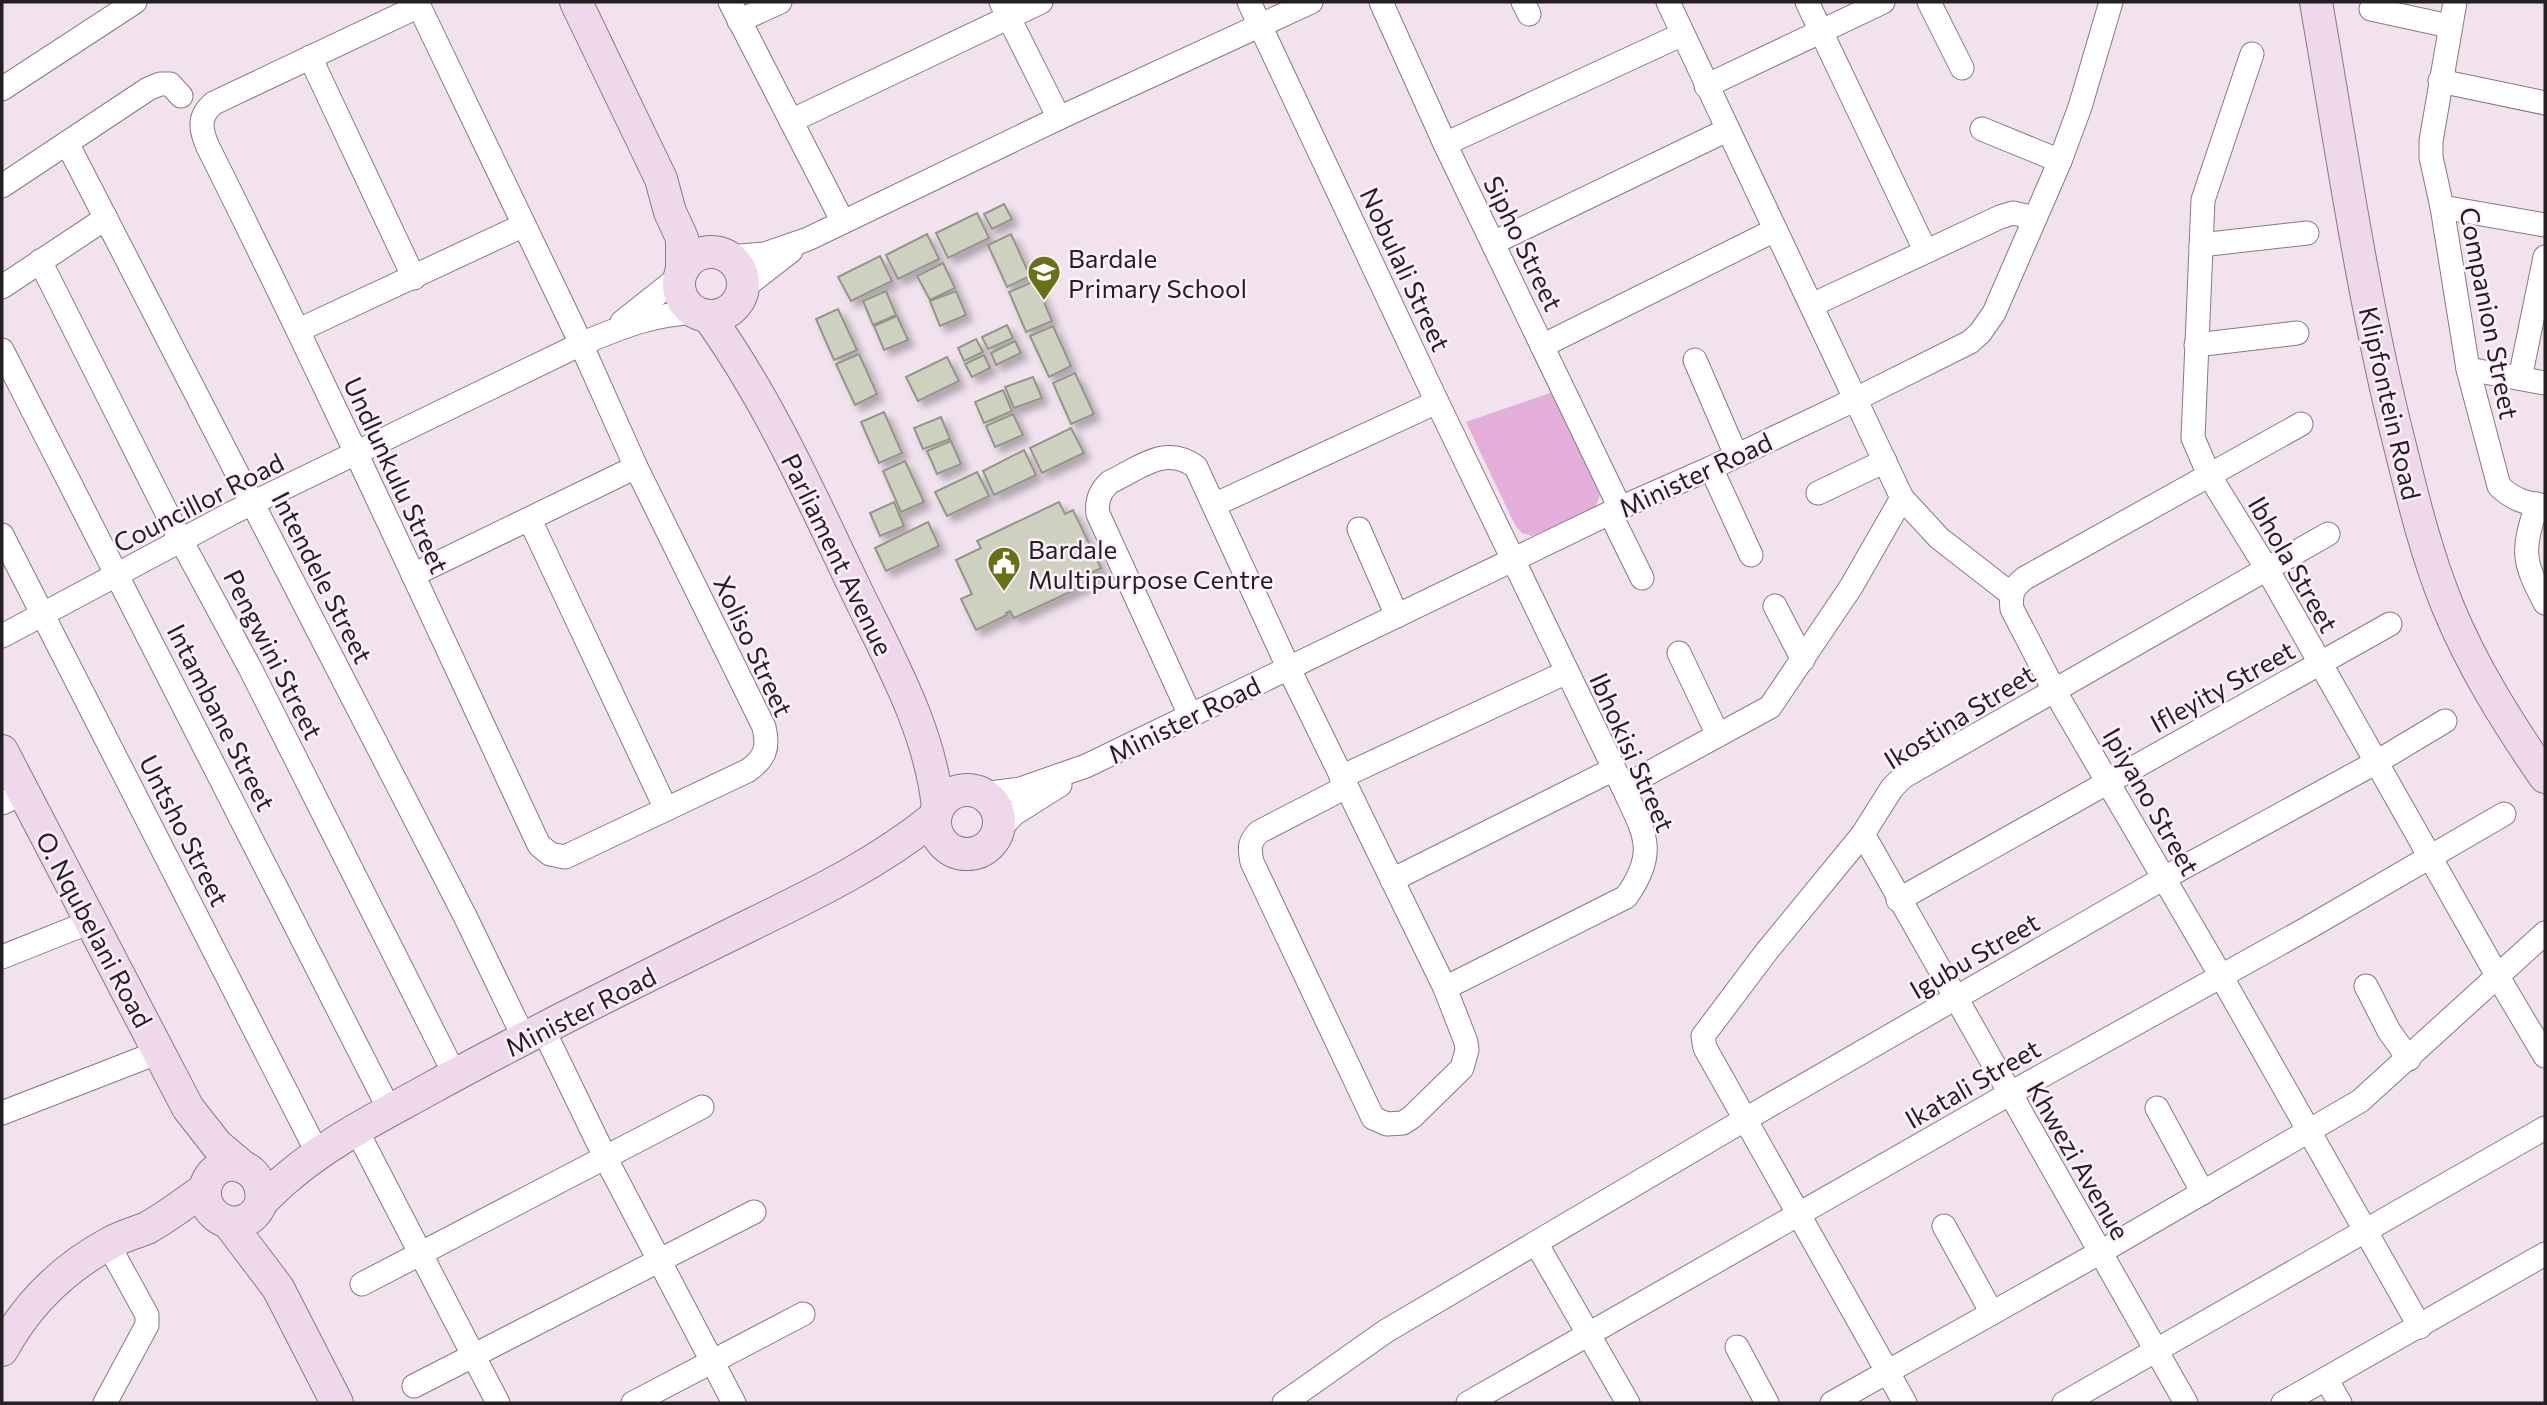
<svg xmlns="http://www.w3.org/2000/svg" width="2547" height="1405" viewBox="0 0 2547 1405" font-family="Commissioner,sans-serif">
<style>
.green{fill:#e3aed9}
.building{fill:#ced0c0;stroke:#939686;stroke-width:2;filter:url(#shadow)}
.lines{fill:none;stroke-linecap:round;stroke-linejoin:round}
.street-casing{stroke:#877984;stroke-width:25}
.secondary-casing{stroke:#877984;stroke-width:34}
.street{stroke:#fff;stroke-width:23}
.secondary{stroke:#efd8ec;stroke-width:32}
.labels{text-anchor:middle;dominant-baseline:central;stroke-width:5;stroke-linejoin:round;paint-order:stroke}
.street-label{font-size:26px;fill:#241f23;stroke:#fff0fb}
.poi-label{font-size:26px;fill:#241f23;stroke:#fff0fb;text-anchor:start}
</style>
<defs>
<filter id="shadow"><feDropShadow dx="6" dy="6" stdDeviation="3.5" flood-color="#0004"/></filter>
</defs>
<rect width="100%" height="100%" fill="#f1e2ee"/>
<polygon class="green" points="1553,392 1600,495 1595,508 1532,536 1522,533 1515,525 1466,422"/>
<g class="building">
<polygon points="1004,204 1012,219 992,229 984,214"/>
<polygon points="977,213 989,238 948,258 936,233"/>
<polygon points="927,234 939,259 898,279 886,255"/>
<polygon points="1011,234 1030,276 1007,287 988,245"/>
<polygon points="880,256 892,281 851,301 838,277"/>
<polygon points="943,263 955,288 930,300 917,276"/>
<polygon points="1035,281 1052,321 1026,332 1009,292"/>
<polygon points="886,291 896,315 873,325 863,301"/>
<polygon points="956,291 966,315 940,326 930,301"/>
<polygon points="838,309 857,350 834,360 816,319"/>
<polygon points="897,316 908,340 884,350 874,326"/>
<polygon points="1007,325 1013,338 988,349 982,337"/>
<polygon points="1053,326 1071,366 1049,377 1030,336"/>
<polygon points="976,339 983,352 964,361 958,348"/>
<polygon points="1015,341 1021,353 996,365 991,353"/>
<polygon points="859,354 877,394 855,405 836,364"/>
<polygon points="984,355 990,368 972,377 965,364"/>
<polygon points="947,357 959,381 918,401 906,377"/>
<polygon points="1075,373 1094,414 1071,424 1053,383"/>
<polygon points="1033,377 1042,398 1014,408 1005,387"/>
<polygon points="1003,390 1012,411 984,423 975,402"/>
<polygon points="884,412 902,453 879,463 861,422"/>
<polygon points="1013,414 1023,435 995,447 986,426"/>
<polygon points="941,417 950,439 923,449 914,428"/>
<polygon points="1071,428 1084,453 1042,473 1030,448"/>
<polygon points="951,441 961,464 937,474 927,451"/>
<polygon points="1024,450 1036,475 994,495 983,471"/>
<polygon points="905,461 924,502 901,512 883,471"/>
<polygon points="977,472 989,496 947,516 935,492"/>
<polygon points="894,502 904,526 880,536 870,513"/>
<polygon points="1059,502 1065,514 1073,510 1101,568 1093,572 1096,580 1014,618 1010,611 1006,613 1007,615 976,630 961,599 972,594 956,560 981,548 977,541"/>
<polygon points="928,522 939,546 886,571 875,548"/>
</g>
<g class="lines">
<defs>
<g id="street">
<path d="M417,2l2,4 157,327 5,11 55,123 128,260c5,21 1,32 -17,44l-182,86 -15,-3 -11,-9c-109,-233 -216,-468 -331,-698 -8,-18 -10,-31 6,-44l205,-97"/>
<polyline points="730,2 843,222"/>
<polyline points="1001,2 1059,118"/>
<path d="M1249,2l188,400 186,385c21,46 36,64 3,110l-181,91"/>
<polyline points="1381,2 1445,144 1620,508"/>
<polyline points="1523,2 1529,14"/>
<polyline points="1807,2 1925,250"/>
<polyline points="1929,2 1962,68"/>
<path d="M2455,2l-24,139v16l11,50 26,162 31,117c14,14 27,17 46,20"/>
<polyline points="2371,9 2449,26"/>
<polyline points="739,21 780,2"/>
<polyline points="2252,54 2203,200 2193,438 2209,475 2267,569 2498,977 2545,1056"/>
<polyline points="310,57 414,278"/>
<polyline points="2440,81 2545,103"/>
<polyline points="1706,86 1883,2"/>
<polyline points="2,89 135,2"/>
<polyline points="791,121 1041,2"/>
<polyline points="1982,129 2060,161"/>
<polyline points="67,143 465,916 524,1038"/>
<polyline points="1445,144 1683,34"/>
<polyline points="2,186 148,89 160,84 170,84 181,96"/>
<polyline points="2442,207 2545,225"/>
<polyline points="1493,243 1727,130"/>
<polyline points="2201,245 2307,233"/>
<polyline points="727,257 765,254 808,239 1059,118 1311,2"/>
<polyline points="40,261 175,529 250,668 455,1075"/>
<polyline points="2,287 106,218"/>
<polyline points="742,289 791,251"/>
<polyline points="1812,305 2000,217 2013,213 2035,218"/>
<polyline points="622,322 680,276"/>
<polyline points="299,330 524,225"/>
<polyline points="2196,345 2297,333"/>
<polyline points="1542,346 1775,230"/>
<polyline points="2,350 390,1111"/>
<polyline points="1695,360 1736,455"/>
<polyline points="2468,369 2545,383"/>
<polyline points="2520,378 2545,257"/>
<path d="M2301,424l-276,154c-12,9 -15,16 -13,31l42,81 167,286 199,351"/>
<polyline points="1711,468 1751,555"/>
<polyline points="1818,493 1885,461"/>
<polyline points="1902,498 1939,538 2011,594"/>
<path d="M2537,504c-15,48 -15,55 8,99"/>
<polyline points="1214,505 1437,402"/>
<polyline points="1610,513 1642,578"/>
<polyline points="530,520 666,809"/>
<polyline points="1359,529 1397,616"/>
<polyline points="2,535 317,1152"/>
<polyline points="413,575 636,467"/>
<polyline points="1775,606 1803,660"/>
<path d="M2,636l230,-123 349,-169c38,-16 76,-32 117,-31"/>
<polyline points="1679,653 1718,735"/>
<path d="M1190,715l-92,-201c-2,-14 2,-23 12,-32 30,-14 56,-38 86,-15l93,202 156,319 21,54 1,8 -5,18 -50,49 -9,6 -16,1 -14,-6 -121,-256c-3,-14 -3,-20 7,-30l87,-45"/>
<polyline points="1341,777 1567,672"/>
<polyline points="1623,787 1770,707 1851,587 1902,498 1668,2"/>
<polyline points="982,794 1020,789 1086,766 1620,508 1711,468 1854,400 1970,342 1980,333 1994,313 2060,161 2080,107 2111,2"/>
<polyline points="2,803 24,793"/>
<polyline points="998,831 1014,814 1060,785"/>
<polyline points="1863,834 2186,1403"/>
<polyline points="1392,880 1614,769"/>
<polyline points="1898,900 2390,624"/>
<polyline points="2,957 90,922"/>
<polyline points="2366,986 2389,1031 2409,1059"/>
<polyline points="543,1029 605,1157 734,1403"/>
<polyline points="2157,1108 2203,1193"/>
<polyline points="2,1113 159,1052"/>
<polyline points="356,1129 498,1403"/>
<polyline points="1944,1226 1992,1313"/>
<polyline points="1536,1243 1628,1403"/>
<polyline points="362,1284 702,1107"/>
<polyline points="1737,1347 1767,1403"/>
<polyline points="2326,1379 2340,1403"/>
<polyline points="414,1386 754,1212"/>
<polyline points="105,1403 147,1325 147,1315 108,1244"/>
<polyline points="633,1403 803,1314"/>
<polyline points="1284,1403 1386,1331 1744,1120 2164,878 2375,763 2445,721"/>
<polyline points="1468,1403 2009,1094 2306,929 2504,814"/>
<polyline points="1832,1403 2099,1253 2360,1101 2545,933"/>
<polyline points="1905,1403 1705,1048 1703,1036 1767,951 1863,834 1892,788 1903,777 2328,534"/>
<polyline points="2064,1403 2545,1128"/>
<polyline points="2283,1403 2545,1254"/>
</g>
<g id="secondary">
<polyline points="576,2 661,179 670,212 682,238 682,270"/>
<path d="M2316,2c26,149 47,300 85,448 13,53 26,106 47,157 25,61 60,116 97,170"/>
<circle cx="711" cy="284" r="32"/>
<path d="M708,316c60,83 102,178 146,270 34,71 76,142 84,222"/>
<polyline points="2,751 188,1108 217,1145 242,1166"/>
<circle cx="967" cy="822" r="32"/>
<path d="M261,1202c6,-38 -43,-52 -55,-17 -3,10 0,22 8,29 11,11 31,12 42,-2 3,-4 5,-9 8,-13 8,-7 15,-15 24,-22 43,-37 93,-61 143,-89 93,-51 188,-98 283,-145 76,-38 155,-72 221,-126"/>
<polyline points="228,1222 278,1288 337,1403"/>
<path d="M2,1350c25,-46 63,-83 110,-108 11,-6 23,-9 35,-14 20,-11 39,-26 58,-39"/>
</g>
</defs>
<use href="#street" class="street-casing"/>
<use href="#secondary" class="secondary-casing"/>
<use href="#street" class="street"/>
<use href="#secondary" class="secondary"/>
</g>
<defs>
<symbol id="school-pin" viewBox="-11 -11 22 30"><path d="M0 17L-7.5 6A9.5 9.5 0 1 1 7.5 6Z" fill="#697016" stroke="#fff0fb"/><path d="M0-5L7-2L0 1L-7-2ZM-4 1L0 2.5L4 1V4Q0 6-4 4Z" fill="#fff"/></symbol>
<symbol id="civic-pin" viewBox="-11 -11 22 30"><path d="M0 17L-7.5 6A9.5 9.5 0 1 1 7.5 6Z" fill="#697016" stroke="#fff0fb"/><path d="M-.6-6.5H3V-4.5H.6V-3L4-1V1h2V6H-6V1h2V-1L-.6-3ZM-1.2 2.5V6h2.4V2.5Z" fill="#fff"/></symbol>
</defs>
<g fill-rule="evenodd">
<use href="#school-pin" x="1025" y="253" width="38" height="52"/>
<use href="#civic-pin" x="985" y="544" width="38" height="52"/>
</g>
<g class="labels">
<g class="street-label">
<text transform="translate(1524 243) rotate(64)">Sipho Street</text>
<text transform="translate(1406 269) rotate(65)">Nobulali Street</text>
<text transform="translate(2490 313) rotate(79)">Companion Street</text>
<text transform="translate(2391 403) rotate(77)">Klipfontein Road</text>
<text transform="translate(1695 474) rotate(-25)">Minister Road</text>
<text transform="translate(397 475) rotate(65)">Undlunkulu Street</text>
<text transform="translate(198 502) rotate(-27)">Councillor Road</text>
<text transform="translate(838 554) rotate(64)">Parliament Avenue</text>
<text transform="translate(2294 564) rotate(60)">Ibhola Street</text>
<text transform="translate(323 577) rotate(63)">Intendele Street</text>
<text transform="translate(754 646) rotate(65)">Xoliso Street</text>
<text transform="translate(274 654) rotate(63)">Pengwini Street</text>
<text transform="translate(2222 686) rotate(-29)">Ifleyity Street</text>
<text transform="translate(1959 716) rotate(-32)">Ikostina Street</text>
<text transform="translate(222 717) rotate(63)">Intambane Street</text>
<text transform="translate(1184 719) rotate(-26)">Minister Road</text>
<text transform="translate(1633 752) rotate(66)">Ibhokisi Street</text>
<text transform="translate(2152 801) rotate(60)">Ipiyano Street</text>
<text transform="translate(185 830) rotate(63)">Untsho Street</text>
<text transform="translate(95 929) rotate(62)">O. Nqubelani Road</text>
<text transform="translate(1974 955) rotate(-30)">Igubu Street</text>
<text transform="translate(580 1011) rotate(-27)">Minister Road</text>
<text transform="translate(1972 1083) rotate(-30)">Ikatali Street</text>
<text transform="translate(2079 1160) rotate(60)">Khwezi Avenue</text>
</g>
<g class="poi-label">
<text x="1068" y="257">Bardale<tspan x="1068" dy="30">Primary School</tspan></text>
<text x="1028" y="548">Bardale<tspan x="1028" dy="30">Multipurpose Centre</tspan></text>
</g>
</g>
<rect width="2547" height="1405" fill="none" stroke="#241f23" stroke-width="7"/>
</svg>
